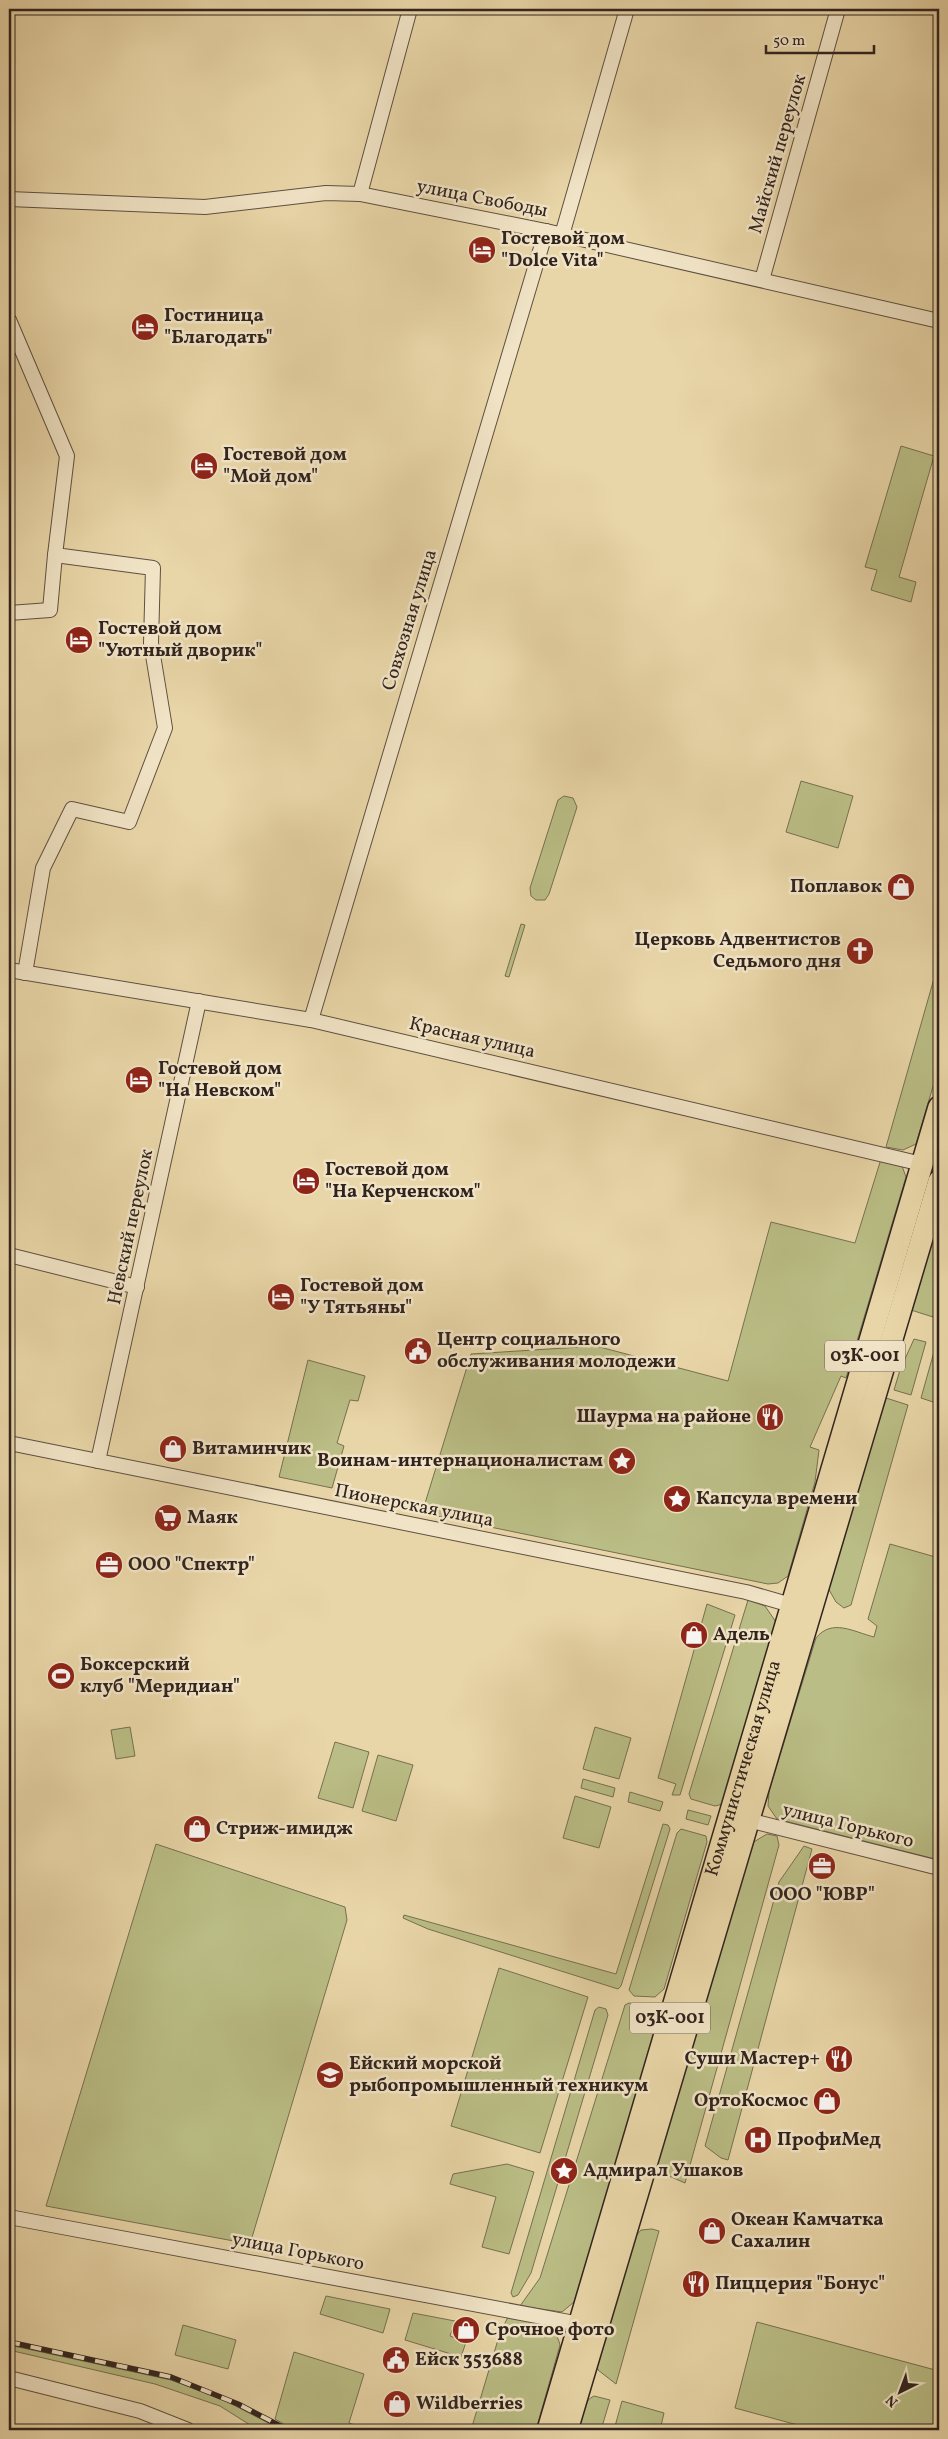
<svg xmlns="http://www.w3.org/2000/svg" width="948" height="2439" viewBox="0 0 948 2439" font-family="Vollkorn,serif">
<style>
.green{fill:#babd85;stroke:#767052}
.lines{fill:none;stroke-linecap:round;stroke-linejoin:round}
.street-casing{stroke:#5f5041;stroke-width:16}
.primary-casing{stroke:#31241f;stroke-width:24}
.street{stroke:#f1e4c6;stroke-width:14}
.primary{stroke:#e9d6a8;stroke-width:21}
.rail-casing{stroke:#31241f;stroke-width:5.5}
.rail{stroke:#f1e4c6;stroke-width:4;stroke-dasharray:11;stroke-linecap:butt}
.labels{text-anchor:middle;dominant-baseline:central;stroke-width:5;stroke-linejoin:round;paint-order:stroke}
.shield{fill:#f1e4c6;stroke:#6b5e51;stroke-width:1}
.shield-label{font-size:18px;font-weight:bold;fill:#31241f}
.street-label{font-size:19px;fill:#31241f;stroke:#f1e4c6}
.poi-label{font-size:19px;font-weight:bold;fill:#31241f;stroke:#f1e4c6;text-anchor:start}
</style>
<rect width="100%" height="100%" fill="#e9d6a8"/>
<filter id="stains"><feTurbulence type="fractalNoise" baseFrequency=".004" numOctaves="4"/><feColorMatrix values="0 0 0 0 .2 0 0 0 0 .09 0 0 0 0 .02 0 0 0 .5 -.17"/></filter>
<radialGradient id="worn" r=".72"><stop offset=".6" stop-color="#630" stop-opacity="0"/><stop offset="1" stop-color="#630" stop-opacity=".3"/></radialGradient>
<g class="green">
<polygon points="901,446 934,456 899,577 916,582 911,602 871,590 877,570 865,567"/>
<polygon points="801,781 853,796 838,848 786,832"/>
<polygon points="564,796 573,798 577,807 549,894 545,900 536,900 531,896 530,888 558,800"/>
<polygon points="521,924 525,925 509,977 505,976"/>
<polygon points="939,961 939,1066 916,1144 903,1150 886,1147"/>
<polygon points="881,1159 902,1166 906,1177 846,1378 841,1376 810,1447 819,1450 815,1482 788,1576 778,1583 768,1584 422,1513 471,1354 596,1346 728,1381 771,1222 855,1243"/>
<polygon points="939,1212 939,1295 933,1317 911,1310"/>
<polygon points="939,1334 939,1404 921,1398"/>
<polygon points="914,1339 926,1342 911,1395 894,1390 900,1370"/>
<polygon points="308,1360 365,1376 358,1401 350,1400 337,1443 344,1446 332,1488 279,1477"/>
<polygon points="886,1398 908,1405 851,1605 844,1608 836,1602 828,1588"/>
<path d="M890,1544l49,14v302l-162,-41 -9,-13 1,-15 47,-153c16,-20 38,-6 58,-1l3,-11 -9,-7z"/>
<polygon points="748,1600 765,1606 776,1622 723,1804 715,1806 691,1799 689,1794"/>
<polygon points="707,1604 735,1615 680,1795 672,1795 676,1784 658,1778"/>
<polygon points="130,1727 135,1756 116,1759 111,1730"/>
<polygon points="595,1727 631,1738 619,1779 583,1769"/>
<polygon points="335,1742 369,1752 353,1808 318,1798"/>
<polygon points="378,1755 413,1765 396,1821 362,1811"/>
<polygon points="583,1779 615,1788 613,1797 581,1788"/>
<polygon points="630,1792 663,1802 660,1811 628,1802"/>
<polygon points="575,1796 611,1807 599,1848 563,1838"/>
<polygon points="688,1810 711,1816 708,1825 686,1819"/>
<polygon points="663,1824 668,1825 670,1829 621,1986 618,1989 428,1929 403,1918 404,1915 616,1974"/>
<polygon points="681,1829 706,1836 707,1842 664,1989 655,1997 634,1996 629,1990 677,1833"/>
<polygon points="767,1834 777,1836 779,1845 685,2183 669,2176 657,2165 752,1843"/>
<polygon points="156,1844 345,1907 347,1920 250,2244 46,2206"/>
<polygon points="804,1846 812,1849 728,2160 721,2158 705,2146 779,1882"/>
<polygon points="499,1968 588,1997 540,2153 451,2126"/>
<path d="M629,2003c13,1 29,6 30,21l-85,278 -12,10 -42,-6 20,-28 85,-273z"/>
<polygon points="599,2007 606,2009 608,2015 531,2273 518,2295 513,2297 511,2293 595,2010"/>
<polygon points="507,2164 534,2172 509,2254 482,2247 496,2197 450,2184 453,2174"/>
<polygon points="652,2229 659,2231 616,2384 598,2370 597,2365 635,2237 641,2230"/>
<polygon points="326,2296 390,2309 383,2333 320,2314"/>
<polygon points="413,2313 455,2321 450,2336 466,2342 461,2357 405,2340"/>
<path d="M508,2317c20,4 47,4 52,28l-24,85h-65l29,-97z"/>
<polygon points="757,2322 939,2371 939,2430 816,2430 735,2408"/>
<polygon points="183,2325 236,2340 228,2369 175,2355"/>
<polygon points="9,2345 171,2380 222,2399 282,2430 258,2430 220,2406 155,2384 9,2350"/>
<polygon points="294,2352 364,2374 349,2423 371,2430 294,2430 275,2419"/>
<path d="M594,2396l16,4 -9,30h-23c3,-10 5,-30 16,-34z"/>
<polygon points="622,2401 664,2413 660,2430 614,2430"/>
</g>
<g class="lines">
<defs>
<g id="street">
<polyline points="360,194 410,9"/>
<polyline points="9,199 205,207 326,193 360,194 546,231 939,321"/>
<polyline points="562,235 627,9"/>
<polyline points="762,280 838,9"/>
<polyline points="9,320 67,456 55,555 153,568 151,643 165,728 129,822 72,809 43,868 25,973"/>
<polyline points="9,613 50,610 55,555"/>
<polyline points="9,970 311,1020 922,1164"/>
<polyline points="311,1020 546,231"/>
<polyline points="9,1255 137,1287"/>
<polyline points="9,1443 746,1592 798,1607"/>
<polyline points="98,1461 199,1001"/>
<polyline points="748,1820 939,1868"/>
<polyline points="9,2217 580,2324"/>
<polyline points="9,2378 140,2411 188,2430"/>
</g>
<g id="primary">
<path id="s1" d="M548,2430l391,-1323"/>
<polyline points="567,2430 939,1181"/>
</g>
</defs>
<use href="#street" class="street-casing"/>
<use href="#primary" class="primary-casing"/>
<use href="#street" class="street"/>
<use href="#primary" class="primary"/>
<defs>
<polyline id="rail" points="9,2342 171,2377 238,2404 288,2430"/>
</defs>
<use href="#rail" class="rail-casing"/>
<use href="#rail" class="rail"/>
</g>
<defs>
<symbol id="hotel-disc" viewBox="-11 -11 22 22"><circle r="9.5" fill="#8f2418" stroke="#f1e4c6"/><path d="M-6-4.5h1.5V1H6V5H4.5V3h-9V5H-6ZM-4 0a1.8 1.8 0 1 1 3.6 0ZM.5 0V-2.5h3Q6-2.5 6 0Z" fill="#fff"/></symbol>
<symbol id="shop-disc" viewBox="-11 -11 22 22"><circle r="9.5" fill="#8f2418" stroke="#f1e4c6"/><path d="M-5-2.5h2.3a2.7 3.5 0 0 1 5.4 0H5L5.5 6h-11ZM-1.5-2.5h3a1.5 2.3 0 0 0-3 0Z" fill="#fff"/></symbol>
<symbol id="church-disc" viewBox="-11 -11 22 22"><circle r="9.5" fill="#8f2418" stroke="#f1e4c6"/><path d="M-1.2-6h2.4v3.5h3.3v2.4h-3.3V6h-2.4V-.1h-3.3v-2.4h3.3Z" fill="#fff"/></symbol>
<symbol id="civic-disc" viewBox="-11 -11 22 22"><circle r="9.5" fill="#8f2418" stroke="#f1e4c6"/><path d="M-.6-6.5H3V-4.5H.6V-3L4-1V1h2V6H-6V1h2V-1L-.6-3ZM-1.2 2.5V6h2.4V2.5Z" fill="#fff"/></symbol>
<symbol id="restaurant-disc" viewBox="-11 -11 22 22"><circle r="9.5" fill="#8f2418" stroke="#f1e4c6"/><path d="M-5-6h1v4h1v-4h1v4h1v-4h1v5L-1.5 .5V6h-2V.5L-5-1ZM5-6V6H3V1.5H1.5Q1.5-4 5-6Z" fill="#fff"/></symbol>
<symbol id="sight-disc" viewBox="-11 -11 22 22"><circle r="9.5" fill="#8f2418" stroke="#f1e4c6"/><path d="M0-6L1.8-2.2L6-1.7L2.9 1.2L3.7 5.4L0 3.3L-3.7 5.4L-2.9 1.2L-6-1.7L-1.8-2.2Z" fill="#fff"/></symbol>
<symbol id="supermarket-disc" viewBox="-11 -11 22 22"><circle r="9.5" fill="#8f2418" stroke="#f1e4c6"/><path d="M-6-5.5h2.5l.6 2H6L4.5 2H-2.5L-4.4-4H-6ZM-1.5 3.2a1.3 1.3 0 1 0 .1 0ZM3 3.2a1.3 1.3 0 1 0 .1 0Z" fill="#fff"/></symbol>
<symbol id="office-disc" viewBox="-11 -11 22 22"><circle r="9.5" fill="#8f2418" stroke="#f1e4c6"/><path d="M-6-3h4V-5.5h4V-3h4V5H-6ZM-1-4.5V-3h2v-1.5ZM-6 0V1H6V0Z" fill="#fff"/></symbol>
<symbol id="stadium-disc" viewBox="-11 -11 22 22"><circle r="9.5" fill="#8f2418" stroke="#f1e4c6"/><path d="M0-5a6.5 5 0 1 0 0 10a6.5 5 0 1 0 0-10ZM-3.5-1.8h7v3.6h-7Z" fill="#fff"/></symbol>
<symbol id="university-disc" viewBox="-11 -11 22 22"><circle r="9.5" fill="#8f2418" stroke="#f1e4c6"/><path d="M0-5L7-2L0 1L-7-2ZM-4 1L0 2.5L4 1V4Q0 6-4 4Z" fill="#fff"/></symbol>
<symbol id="hospital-disc" viewBox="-11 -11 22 22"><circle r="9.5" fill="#8f2418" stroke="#f1e4c6"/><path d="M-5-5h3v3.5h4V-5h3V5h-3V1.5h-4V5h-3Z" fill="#fff"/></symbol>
</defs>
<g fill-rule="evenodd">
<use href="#hotel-disc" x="466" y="234" width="32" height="32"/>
<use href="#hotel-disc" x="129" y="311" width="32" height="32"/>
<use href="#hotel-disc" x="188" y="450" width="32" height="32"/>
<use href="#hotel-disc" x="63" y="624" width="32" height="32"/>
<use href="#shop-disc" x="885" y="871" width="32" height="32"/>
<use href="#church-disc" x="844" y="935" width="32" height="32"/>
<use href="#hotel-disc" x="123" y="1064" width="32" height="32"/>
<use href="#hotel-disc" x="290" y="1165" width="32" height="32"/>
<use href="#hotel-disc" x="265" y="1281" width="32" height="32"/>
<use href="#civic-disc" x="402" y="1335" width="32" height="32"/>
<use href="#restaurant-disc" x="754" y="1401" width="32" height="32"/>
<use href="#shop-disc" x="157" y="1433" width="32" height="32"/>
<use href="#sight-disc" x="606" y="1445" width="32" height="32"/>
<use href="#sight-disc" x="661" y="1483" width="32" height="32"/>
<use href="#supermarket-disc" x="152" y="1502" width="32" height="32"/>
<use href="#office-disc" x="93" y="1549" width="32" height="32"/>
<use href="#shop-disc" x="678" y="1619" width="32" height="32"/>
<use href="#stadium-disc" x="45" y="1660" width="32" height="32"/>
<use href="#shop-disc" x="181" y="1813" width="32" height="32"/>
<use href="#office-disc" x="806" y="1850" width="32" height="32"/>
<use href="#restaurant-disc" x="823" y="2043" width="32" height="32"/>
<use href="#university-disc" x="314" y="2059" width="32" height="32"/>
<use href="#shop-disc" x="811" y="2085" width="32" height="32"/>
<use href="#hospital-disc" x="742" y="2124" width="32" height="32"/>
<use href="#sight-disc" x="548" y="2155" width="32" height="32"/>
<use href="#shop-disc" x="696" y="2215" width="32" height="32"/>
<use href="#restaurant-disc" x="680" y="2268" width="32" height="32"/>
<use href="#shop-disc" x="450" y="2314" width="32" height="32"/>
<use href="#civic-disc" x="380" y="2344" width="32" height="32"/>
<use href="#shop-disc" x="381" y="2388" width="32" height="32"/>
</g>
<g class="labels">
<g class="shield">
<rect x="825" y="1340.5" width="80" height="31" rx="4"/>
<rect x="630" y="2002.5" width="80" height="31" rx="4"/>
</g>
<g class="shield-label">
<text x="865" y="1356">03К-001</text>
<text x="670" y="2018">03К-001</text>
</g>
<g class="street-label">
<text transform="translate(778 154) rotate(-74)">Майский переулок</text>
<text transform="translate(482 199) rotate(11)">улица Свободы</text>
<text transform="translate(410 620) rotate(-73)">Совхозная улица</text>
<text transform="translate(472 1038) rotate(13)">Красная улица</text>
<text transform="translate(131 1227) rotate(-78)">Невский переулок</text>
<text transform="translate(414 1506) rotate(11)">Пионерская улица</text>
<text stroke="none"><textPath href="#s1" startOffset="690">Коммунистическая улица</textPath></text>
<text transform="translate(848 1826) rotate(14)">улица Горького</text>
<text transform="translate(298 2252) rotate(11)">улица Горького</text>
</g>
<g class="poi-label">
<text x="501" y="239">Гостевой дом<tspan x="501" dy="22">"Dolce Vita"</tspan></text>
<text x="164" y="316">Гостиница<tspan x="164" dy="22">"Благодать"</tspan></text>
<text x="223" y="455">Гостевой дом<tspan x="223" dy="22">"Мой дом"</tspan></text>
<text x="98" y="629">Гостевой дом<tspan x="98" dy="22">"Уютный дворик"</tspan></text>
<text x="882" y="887" text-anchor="end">Поплавок</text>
<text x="841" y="940" text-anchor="end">Церковь Адвентистов<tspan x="841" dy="22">Седьмого дня</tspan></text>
<text x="158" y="1069">Гостевой дом<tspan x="158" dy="22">"На Невском"</tspan></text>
<text x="325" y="1170">Гостевой дом<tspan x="325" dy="22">"На Керченском"</tspan></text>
<text x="300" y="1286">Гостевой дом<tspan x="300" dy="22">"У Тятьяны"</tspan></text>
<text x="437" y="1340">Центр социального<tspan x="437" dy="22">обслуживания молодежи</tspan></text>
<text x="751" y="1417" text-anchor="end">Шаурма на районе</text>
<text x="192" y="1449">Витаминчик</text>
<text x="603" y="1461" text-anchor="end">Воинам-интернационалистам</text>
<text x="696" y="1499">Капсула времени</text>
<text x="187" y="1518">Маяк</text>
<text x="128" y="1565">ООО "Спектр"</text>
<text x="713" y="1635">Адель</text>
<text x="80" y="1665">Боксерский<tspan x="80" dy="22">клуб "Меридиан"</tspan></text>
<text x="216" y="1829">Стриж-имидж</text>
<text x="822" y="1895" text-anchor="middle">ООО "ЮВР"</text>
<text x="820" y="2059" text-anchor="end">Суши Мастер+</text>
<text x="349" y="2064">Ейский морской<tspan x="349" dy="22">рыбопромышленный техникум</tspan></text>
<text x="808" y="2101" text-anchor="end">ОртоКосмос</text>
<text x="777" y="2140">ПрофиМед</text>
<text x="583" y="2171">Адмирал Ушаков</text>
<text x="731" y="2220">Океан Камчатка<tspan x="731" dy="22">Сахалин</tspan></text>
<text x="715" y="2284">Пиццерия "Бонус"</text>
<text x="485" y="2330">Срочное фото</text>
<text x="415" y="2360">Ейск 353688</text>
<text x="416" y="2404">Wildberries</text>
</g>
</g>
<rect width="948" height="2439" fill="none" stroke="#e9d6a8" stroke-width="30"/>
<rect x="10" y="10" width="928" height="2419" fill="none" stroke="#31241f" stroke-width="2.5"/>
<rect x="15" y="15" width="918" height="2409" fill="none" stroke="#31241f"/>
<g transform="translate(900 2392) rotate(222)" stroke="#f1e4c6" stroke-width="4" paint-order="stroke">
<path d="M0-4L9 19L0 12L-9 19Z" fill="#31241f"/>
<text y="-8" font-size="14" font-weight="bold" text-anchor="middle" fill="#31241f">N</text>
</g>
<path d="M766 45v8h108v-8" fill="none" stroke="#31241f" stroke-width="2.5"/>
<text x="773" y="45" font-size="15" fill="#31241f" stroke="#f1e4c6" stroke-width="4" paint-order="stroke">50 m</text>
<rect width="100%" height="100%" filter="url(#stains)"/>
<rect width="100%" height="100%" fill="url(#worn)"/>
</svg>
